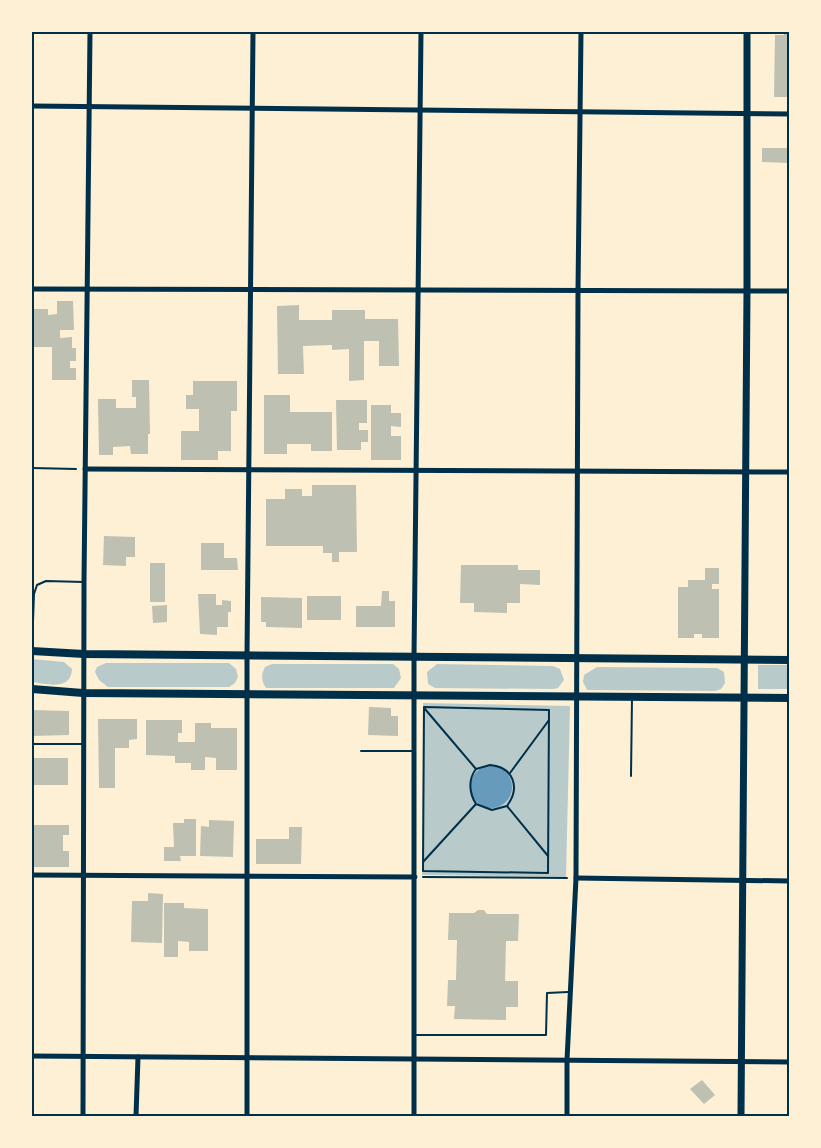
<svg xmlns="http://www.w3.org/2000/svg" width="821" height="1148" viewBox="0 0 821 1148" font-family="'Roboto Condensed',sans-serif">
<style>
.green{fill:#b9caca}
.water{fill:#669bbc}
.building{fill:#bec0b2}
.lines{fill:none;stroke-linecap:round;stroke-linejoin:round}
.path{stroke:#003049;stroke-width:2}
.service{stroke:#003049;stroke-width:2}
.minor{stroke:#003049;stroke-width:5}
.tertiary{stroke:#003049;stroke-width:7}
.primary{stroke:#003049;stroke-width:8}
.neatline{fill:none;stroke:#003049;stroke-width:2}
</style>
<rect width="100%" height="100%" fill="#fdf0d5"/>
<g class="green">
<path d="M32,659l32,3 8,7c-1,22 -25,15 -40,13z"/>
<polygon points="106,663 229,663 236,669 238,677 235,683 229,687 108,687 99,680 95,672 97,667"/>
<path d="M272,664h121l6,5 2,9 -7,10h-128c-5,-8 -5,-13 -1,-21z"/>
<polygon points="437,664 553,666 560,669 564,680 558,688 553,689 435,688 428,684 427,672"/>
<rect x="758" y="665" width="31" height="24"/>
<polygon points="597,667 717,668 724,672 725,683 721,689 715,691 587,690 583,682 584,675"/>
<polygon points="423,703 570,706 566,877 422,875"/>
</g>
<circle class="water" cx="491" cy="787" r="21"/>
<g class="building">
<polygon points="784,32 790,32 790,97 774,97 775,35 784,35"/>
<polygon points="762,148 790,148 790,163 762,162"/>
<polygon points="57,301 73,301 74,330 60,330 60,338 72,337 72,348 76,348 76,361 70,361 70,368 76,368 76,380 52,380 52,347 32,347 32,309 48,309 48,315 57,314"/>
<polygon points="299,305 299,320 332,320 332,310 365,310 365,319 398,319 399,366 379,366 379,341 364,341 364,380 349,381 349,349 332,350 332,345 303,346 304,374 278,374 277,306"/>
<polygon points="132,380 149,380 150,434 148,434 148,454 131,454 130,446 113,447 113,455 99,455 98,399 116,399 116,408 136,408 136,397 132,397"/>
<polygon points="193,381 237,381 237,411 231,411 231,451 218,451 218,460 181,460 181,431 199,431 199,409 186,409 186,395 193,395"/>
<polygon points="264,395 290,395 290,412 332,412 332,451 311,451 311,444 287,444 287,454 264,454"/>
<polygon points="336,400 367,400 367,423 359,423 359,430 368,430 368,442 361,442 361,450 337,450"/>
<polygon points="371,405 391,405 391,413 401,413 401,427 391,426 391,436 401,436 401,460 371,460"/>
<polygon points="312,485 356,485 357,552 339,552 339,562 332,562 332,553 323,553 323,546 266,546 266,499 285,499 285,489 302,489 302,496 312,496"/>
<polygon points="104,536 135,537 135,557 126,557 126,566 103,565"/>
<polygon points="201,543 224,543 224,558 237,558 238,570 201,570"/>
<rect x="150" y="563" width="15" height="39"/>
<polygon points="461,565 518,565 518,570 540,570 540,585 520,584 520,603 507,603 507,613 474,612 474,603 460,603"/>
<polygon points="705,568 719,568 719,584 712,584 712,589 719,589 719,638 702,638 702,634 694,634 694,638 678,638 678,587 688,587 688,580 705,580"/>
<polygon points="382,591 389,591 389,601 395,601 395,627 356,627 356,606 381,606"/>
<polygon points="198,594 216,594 216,605 222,605 222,600 231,601 231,612 228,612 228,627 217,627 217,635 200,634"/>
<rect x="307" y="596" width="34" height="24"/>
<polygon points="261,597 302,598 302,628 266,627 266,622 261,622"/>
<polygon points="167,605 167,622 153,623 152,606"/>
<polygon points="369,707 391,708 391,716 398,716 398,736 368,735"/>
<polygon points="32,710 69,711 69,735 32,736"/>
<polygon points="98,719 137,719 137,739 129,740 129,748 115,748 115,788 99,788"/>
<polygon points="146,720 182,720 182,733 178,733 178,742 195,742 195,723 211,723 211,728 237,728 237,770 216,770 216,758 205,757 205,770 191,770 191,763 175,763 175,756 146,755"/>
<rect x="32" y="758" width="36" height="27"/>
<polygon points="184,819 196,819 196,856 180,856 181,861 164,861 164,847 174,847 173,823 184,823"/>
<polygon points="209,820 234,821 233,857 200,856 201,826 209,827"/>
<polygon points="32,825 69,825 69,835 63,835 63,851 69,851 69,867 32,867"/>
<polygon points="289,827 302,827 301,864 256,864 256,839 289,839"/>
<polygon points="148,893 163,894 162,943 131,942 132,901 148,901"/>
<polygon points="164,903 184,903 184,908 208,909 208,951 189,951 189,942 178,941 178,957 164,957"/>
<polygon points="478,910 484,910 487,914 519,914 518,941 506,941 505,981 518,981 518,1007 506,1007 506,1020 454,1019 455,1006 447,1006 448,980 456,980 457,940 448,940 449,913 474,913"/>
<polygon points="702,1080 715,1095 704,1104 690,1089"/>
</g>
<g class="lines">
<g class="path">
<polyline points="32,468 76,469"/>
<polygon points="424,707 549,710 548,873 423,871"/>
<polyline points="425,709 476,769"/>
<path d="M490,765c23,2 31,22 17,41l-15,4 -16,-6c-7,-11 -8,-25 0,-35z"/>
<polyline points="510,773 549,720"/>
<polyline points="507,806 548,856"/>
<polyline points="423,862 476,804"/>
<polyline points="423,877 567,878"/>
</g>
<g class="service">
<polyline points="32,648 34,594 37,585 46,581 84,582"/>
<polyline points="32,744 83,744"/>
<polyline points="361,751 412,751"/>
<polyline points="631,776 632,698"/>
<polyline points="414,1035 546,1035 547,993 568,992"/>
</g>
<g class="minor">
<polyline points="32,106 790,114"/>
<polyline points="32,289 790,291"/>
<polyline points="85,469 790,472"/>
<polyline points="32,875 415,877"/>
<polyline points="576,878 790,881"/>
<polyline points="32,1056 790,1062"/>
<polyline points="83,1116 84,582 90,32"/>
<polyline points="136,1116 138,1057"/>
<polyline points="247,1116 247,655 253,32"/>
<polyline points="414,1116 414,657 421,32"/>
<polyline points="567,1116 567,1060 576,878 578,290 581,32"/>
</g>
<polyline class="tertiary" points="741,1116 747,290 747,32"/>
<g class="primary">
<polyline points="32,651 84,654 790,660"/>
<polyline points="32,689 83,693 790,698"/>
</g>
</g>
<rect width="821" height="1148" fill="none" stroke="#fdf0d5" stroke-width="66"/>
<rect x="33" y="33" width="755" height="1082" class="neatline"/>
</svg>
